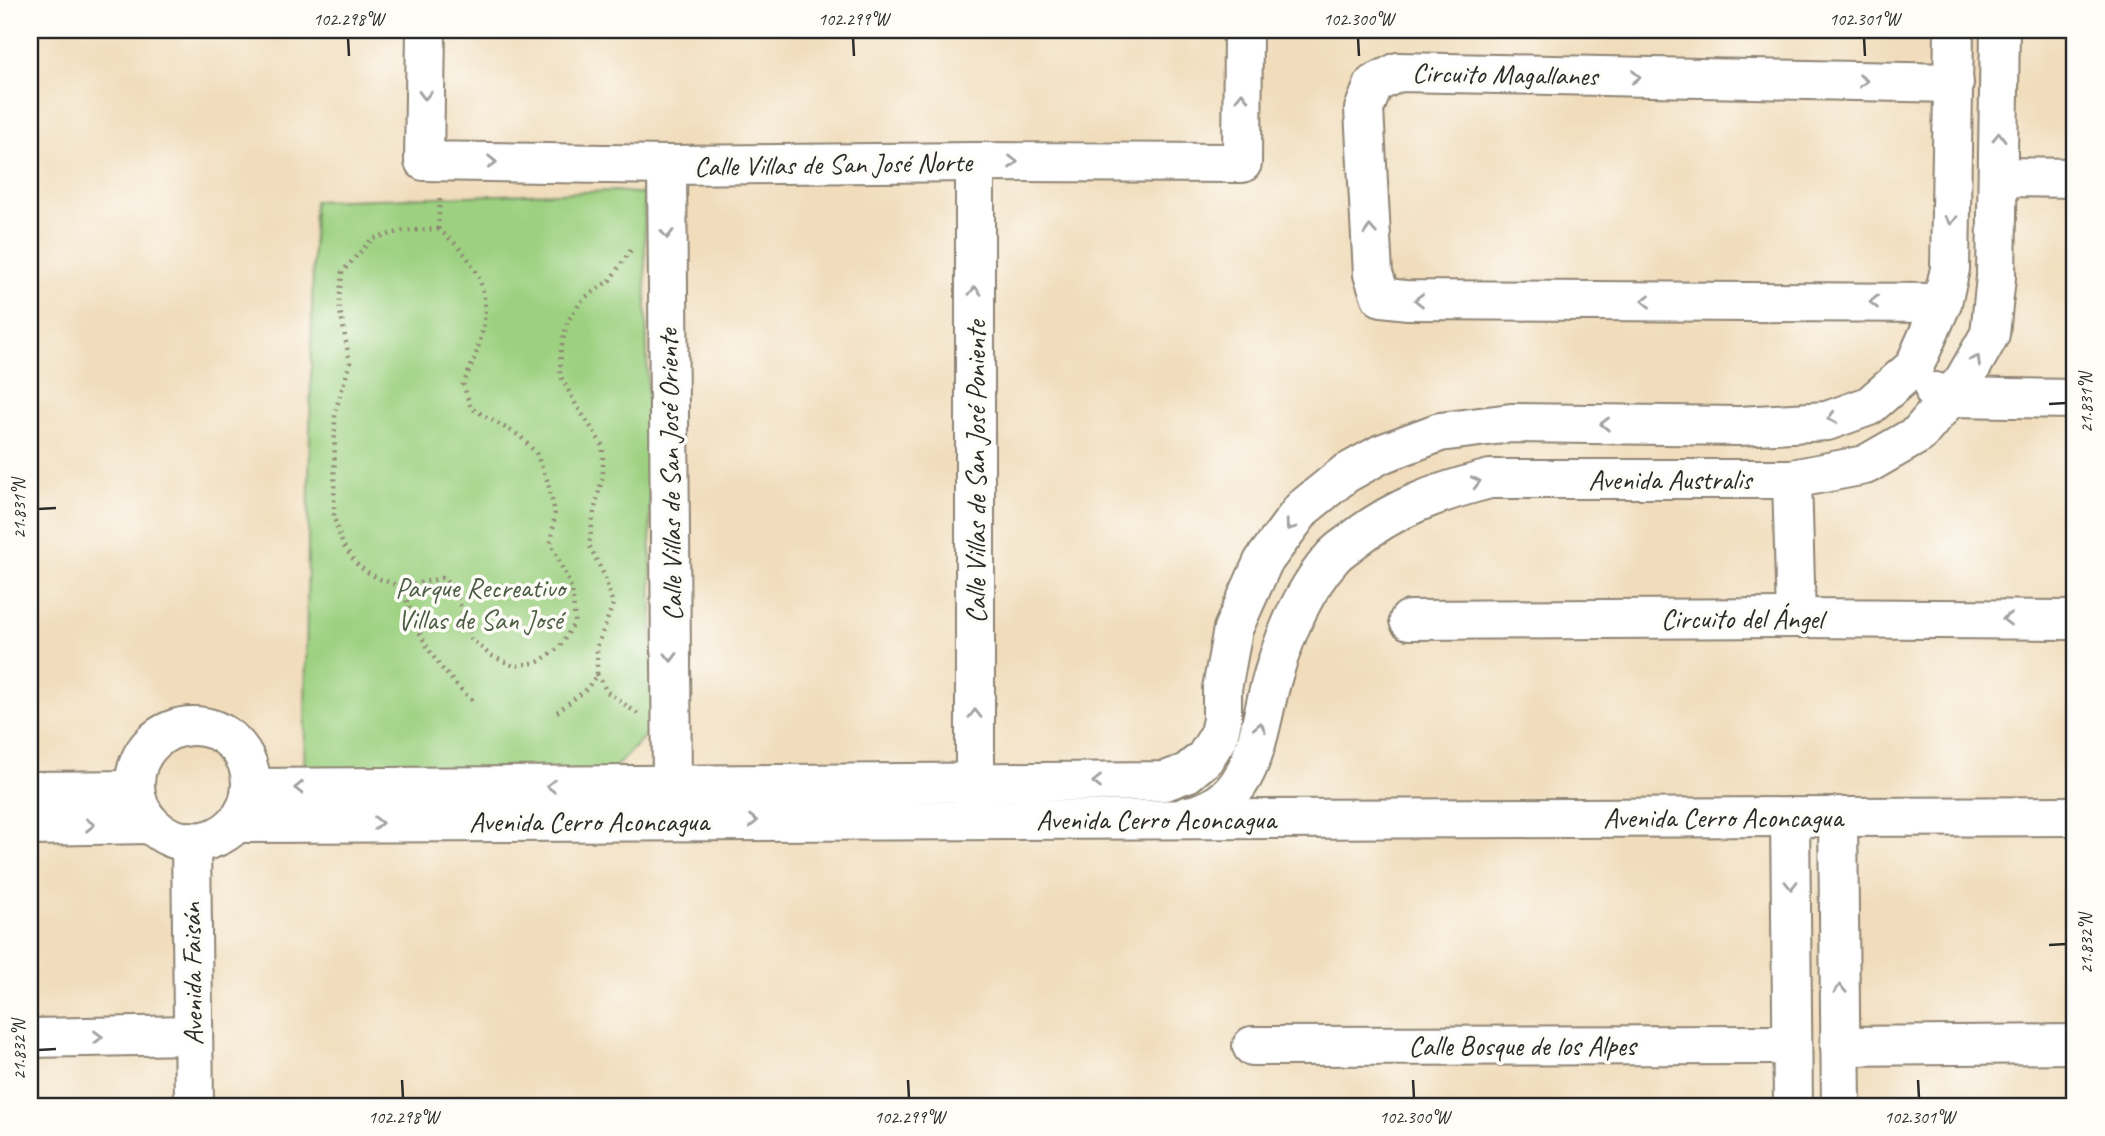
<svg xmlns="http://www.w3.org/2000/svg" width="2105" height="1136" viewBox="0 0 2105 1136" font-family="Caveat,sans-serif">
<style>
.green{fill:#9dd181;stroke:#647e56;stroke-width:2}
.lines{fill:none;stroke-linecap:round;stroke-linejoin:round}
.minor-casing{stroke:#8e8474;stroke-width:42}
.path{stroke:#8e8474;stroke-width:4.5;stroke-dasharray:2 5;stroke-linecap:butt}
.minor{stroke:#fff;stroke-width:38}
.oneway{stroke:#a0a0a0}
.ticks{fill:none;stroke:#2b2b2b;stroke-width:2.5}
.labels{text-anchor:middle;dominant-baseline:central;stroke-width:7;stroke-linejoin:round;paint-order:stroke}
.street-label{font-size:28px;fill:#2b2b2b;stroke:#fdfcf7}
.park-label{font-size:28px;fill:#4d5d45;stroke:#fdfcf7}
.neatline{fill:none;stroke:#2b2b2b;stroke-width:2.5}
.ticks-label{font-size:18px;text-anchor:middle;fill:#2b2b2b}
</style>
<rect width="100%" height="100%" fill="#fdfcf7"/>
<filter id="ink" filterUnits="userSpaceOnUse"><feTurbulence type="fractalNoise" baseFrequency=".0143" numOctaves="2"/><feDisplacementMap in="SourceGraphic" scale="14" xChannelSelector="R" yChannelSelector="G"/><feConvolveMatrix kernelMatrix="1 2 1 2 8 2 1 2 1" color-interpolation-filters="sRGB"/></filter>
<filter id="wash" filterUnits="userSpaceOnUse"><feTurbulence type="fractalNoise" baseFrequency=".00686" numOctaves="4" result="noise"/><feDisplacementMap in="SourceGraphic" scale="28" xChannelSelector="R" yChannelSelector="G"/><feGaussianBlur stdDeviation="1.57" result="paint"/><feColorMatrix in="noise" values="0 0 0 0 0 0 0 0 0 0 0 0 0 0 0 0 0 1.4 0 .05"/><feComposite in="paint" operator="in"/></filter>
<g filter="url(#wash)">
<rect width="100%" height="100%" fill="#f1ddbc"/>
<polygon class="green" points="616,191 644,194 654,726 610,773 304,775 314,201"/>
</g>
<g filter="url(#ink)">
<g class="lines">
<defs>
<g id="minor">
<polyline points="426,30 424,161 667,165 975,162 1242,163 1243,30"/>
<polyline points="667,165 672,784"/>
<polyline points="1998,177 2075,178"/>
<polyline points="1942,303 1406,300 1381,297 1373,274 1364,109 1374,84 1398,72 1954,83"/>
<polyline points="1935,392 1949,397 2075,399"/>
<polyline points="1792,479 1796,618"/>
<polyline points="1409,620 1796,618 2075,620"/>
<circle cx="193" cy="784" r="58"/>
<polyline points="252,788 1165,781 1187,773 1205,758 1218,737 1222,720 1222,689 1233,629 1263,562 1303,508 1345,474 1381,454 1440,432 1511,423 1739,426 1827,421 1869,406 1914,367 1942,303 1950,269 1954,30"/>
<polyline points="30,791 135,790"/>
<polyline points="973,807 975,782 975,162"/>
<path d="M1187,816c71,-11 70,-91 87,-144 12,-40 29,-81 57,-113 5,-7 13,-12 20,-17 42,-34 87,-50 139,-63h302l73,-14 54,-31 45,-54 26,-46 6,-57 4,-247"/>
<polyline points="1838,816 1841,1106"/>
<polyline points="1790,817 1793,1106"/>
<polyline points="237,823 2075,816"/>
<polyline points="30,826 151,824"/>
<polyline points="191,841 194,1106"/>
<polyline points="30,1038 193,1035"/>
<polyline points="1252,1046 1792,1045"/>
<polyline points="1840,1046 2075,1044"/>
</g>
</defs>
<use href="#minor" class="minor-casing"/>
<g class="path">
<path d="M438,229c59,45 56,92 25,155l8,24 49,28 16,17 11,27 8,32 -4,31 21,46 3,33 -16,26 -21,14 -24,4 -24,-11 -19,-16 -16,-50 -13,-11 -40,9 -25,-9 -19,-12 -15,-21 -9,-27 1,-106 15,-49 -11,-58 3,-33 30,-33 30,-8z"/>
<polyline points="438,229 440,197"/>
<path d="M402,587c16,51 32,78 72,115"/>
<polyline points="597,674 607,692 638,714"/>
<polyline points="557,712 587,689 597,674 597,647 613,604 604,575 589,545 594,512 603,475 603,446 575,403 560,375 561,349 567,322 583,299 610,280 631,250"/>
</g>
<use href="#minor" class="minor"/>
</g>
<defs><path id="oneway-chevron" d="M-2-3.5L2.5 0L-2 3.5" fill="none" stroke-width="1.6" stroke-linecap="round" stroke-linejoin="round" transform="scale(1.75)"/></defs>
<g class="oneway">
<use href="#oneway-chevron" transform="translate(1636 77) rotate(1)"/>
<use href="#oneway-chevron" transform="translate(1863 81) rotate(1)"/>
<use href="#oneway-chevron" transform="translate(425 95) rotate(91)"/>
<use href="#oneway-chevron" transform="translate(1242 97) rotate(-89)"/>
<use href="#oneway-chevron" transform="translate(1999 137) rotate(-89)"/>
<use href="#oneway-chevron" transform="translate(492 162) rotate(1)"/>
<use href="#oneway-chevron" transform="translate(1013 162)"/>
<use href="#oneway-chevron" transform="translate(1951 220) rotate(91)"/>
<use href="#oneway-chevron" transform="translate(1370 230) rotate(-93)"/>
<use href="#oneway-chevron" transform="translate(667 234) rotate(89)"/>
<use href="#oneway-chevron" transform="translate(975 291) rotate(-90)"/>
<use href="#oneway-chevron" transform="translate(1419 300) rotate(-180)"/>
<use href="#oneway-chevron" transform="translate(1646 301) rotate(-180)"/>
<use href="#oneway-chevron" transform="translate(1874 302) rotate(-180)"/>
<use href="#oneway-chevron" transform="translate(1976 360) rotate(-60)"/>
<use href="#oneway-chevron" transform="translate(1832 418) rotate(165)"/>
<use href="#oneway-chevron" transform="translate(1605 424) rotate(-179)"/>
<use href="#oneway-chevron" transform="translate(1476 482) rotate(-14)"/>
<use href="#oneway-chevron" transform="translate(1290 526) rotate(126)"/>
<use href="#oneway-chevron" transform="translate(2007 619) rotate(-180)"/>
<use href="#oneway-chevron" transform="translate(671 657) rotate(89)"/>
<use href="#oneway-chevron" transform="translate(975 714) rotate(-90)"/>
<use href="#oneway-chevron" transform="translate(1260 727) rotate(-78)"/>
<use href="#oneway-chevron" transform="translate(1097 782) rotate(180)"/>
<use href="#oneway-chevron" transform="translate(551 786) rotate(180)"/>
<use href="#oneway-chevron" transform="translate(299 788) rotate(179)"/>
<use href="#oneway-chevron" transform="translate(753 821)"/>
<use href="#oneway-chevron" transform="translate(378 823)"/>
<use href="#oneway-chevron" transform="translate(90 825) rotate(-1)"/>
<use href="#oneway-chevron" transform="translate(1791 885) rotate(90)"/>
<use href="#oneway-chevron" transform="translate(1840 989) rotate(-91)"/>
<use href="#oneway-chevron" transform="translate(98 1037) rotate(-1)"/>
</g>
</g>
<path class="ticks" d="M348,38l1,18M853,38l1,18M1358,38l1,18M1864,38l1,18M2049,404l17,-1M38,509l18,-1M2049,945l17,-1M38,1050l18,-1M402,1080l1,18M908,1080l1,18M1413,1080l1,18M1918,1080l1,18"/>
<g class="labels">
<g class="street-label">
<text transform="translate(1505 74) rotate(1)">Circuito Magallanes</text>
<text transform="translate(833 164) rotate(-1)">Calle Villas de San José Norte</text>
<text transform="translate(975 472) rotate(-90)">Calle Villas de San José Poniente</text>
<text transform="translate(670 475) rotate(-91)">Calle Villas de San José Oriente</text>
<text x="1670" y="479">Avenida Australis</text>
<text x="1742" y="618">Circuito del Ángel</text>
<text x="1723" y="817">Avenida Cerro Aconcagua</text>
<text x="1156" y="819">Avenida Cerro Aconcagua</text>
<text x="589" y="821">Avenida Cerro Aconcagua</text>
<text transform="translate(192 974) rotate(-91)">Avenida Faisán</text>
<text x="1522" y="1045">Calle Bosque de los Alpes</text>
</g>
<g class="park-label">
<text x="480" y="587">Parque Recreativo<tspan x="480" dy="32">Villas de San José</tspan></text>
</g>
</g>
<rect width="2105" height="1136" fill="none" stroke="#fdfcf7" stroke-width="77"/>
<rect x="38" y="38" width="2028" height="1060" class="neatline"/>
<g class="ticks-label">
<text x="348" y="25">102.298°W</text>
<text x="853" y="25">102.299°W</text>
<text x="1358" y="25">102.300°W</text>
<text x="1864" y="25">102.301°W</text>
<text transform="translate(2086 403) rotate(-90)" y="6">21.831°N</text>
<text transform="translate(19 509) rotate(-90)" y="6">21.831°N</text>
<text transform="translate(2086 944) rotate(-90)" y="6">21.832°N</text>
<text transform="translate(19 1050) rotate(-90)" y="6">21.832°N</text>
<text x="403" y="1123">102.298°W</text>
<text x="909" y="1123">102.299°W</text>
<text x="1414" y="1123">102.300°W</text>
<text x="1919" y="1123">102.301°W</text>
</g>
</svg>
